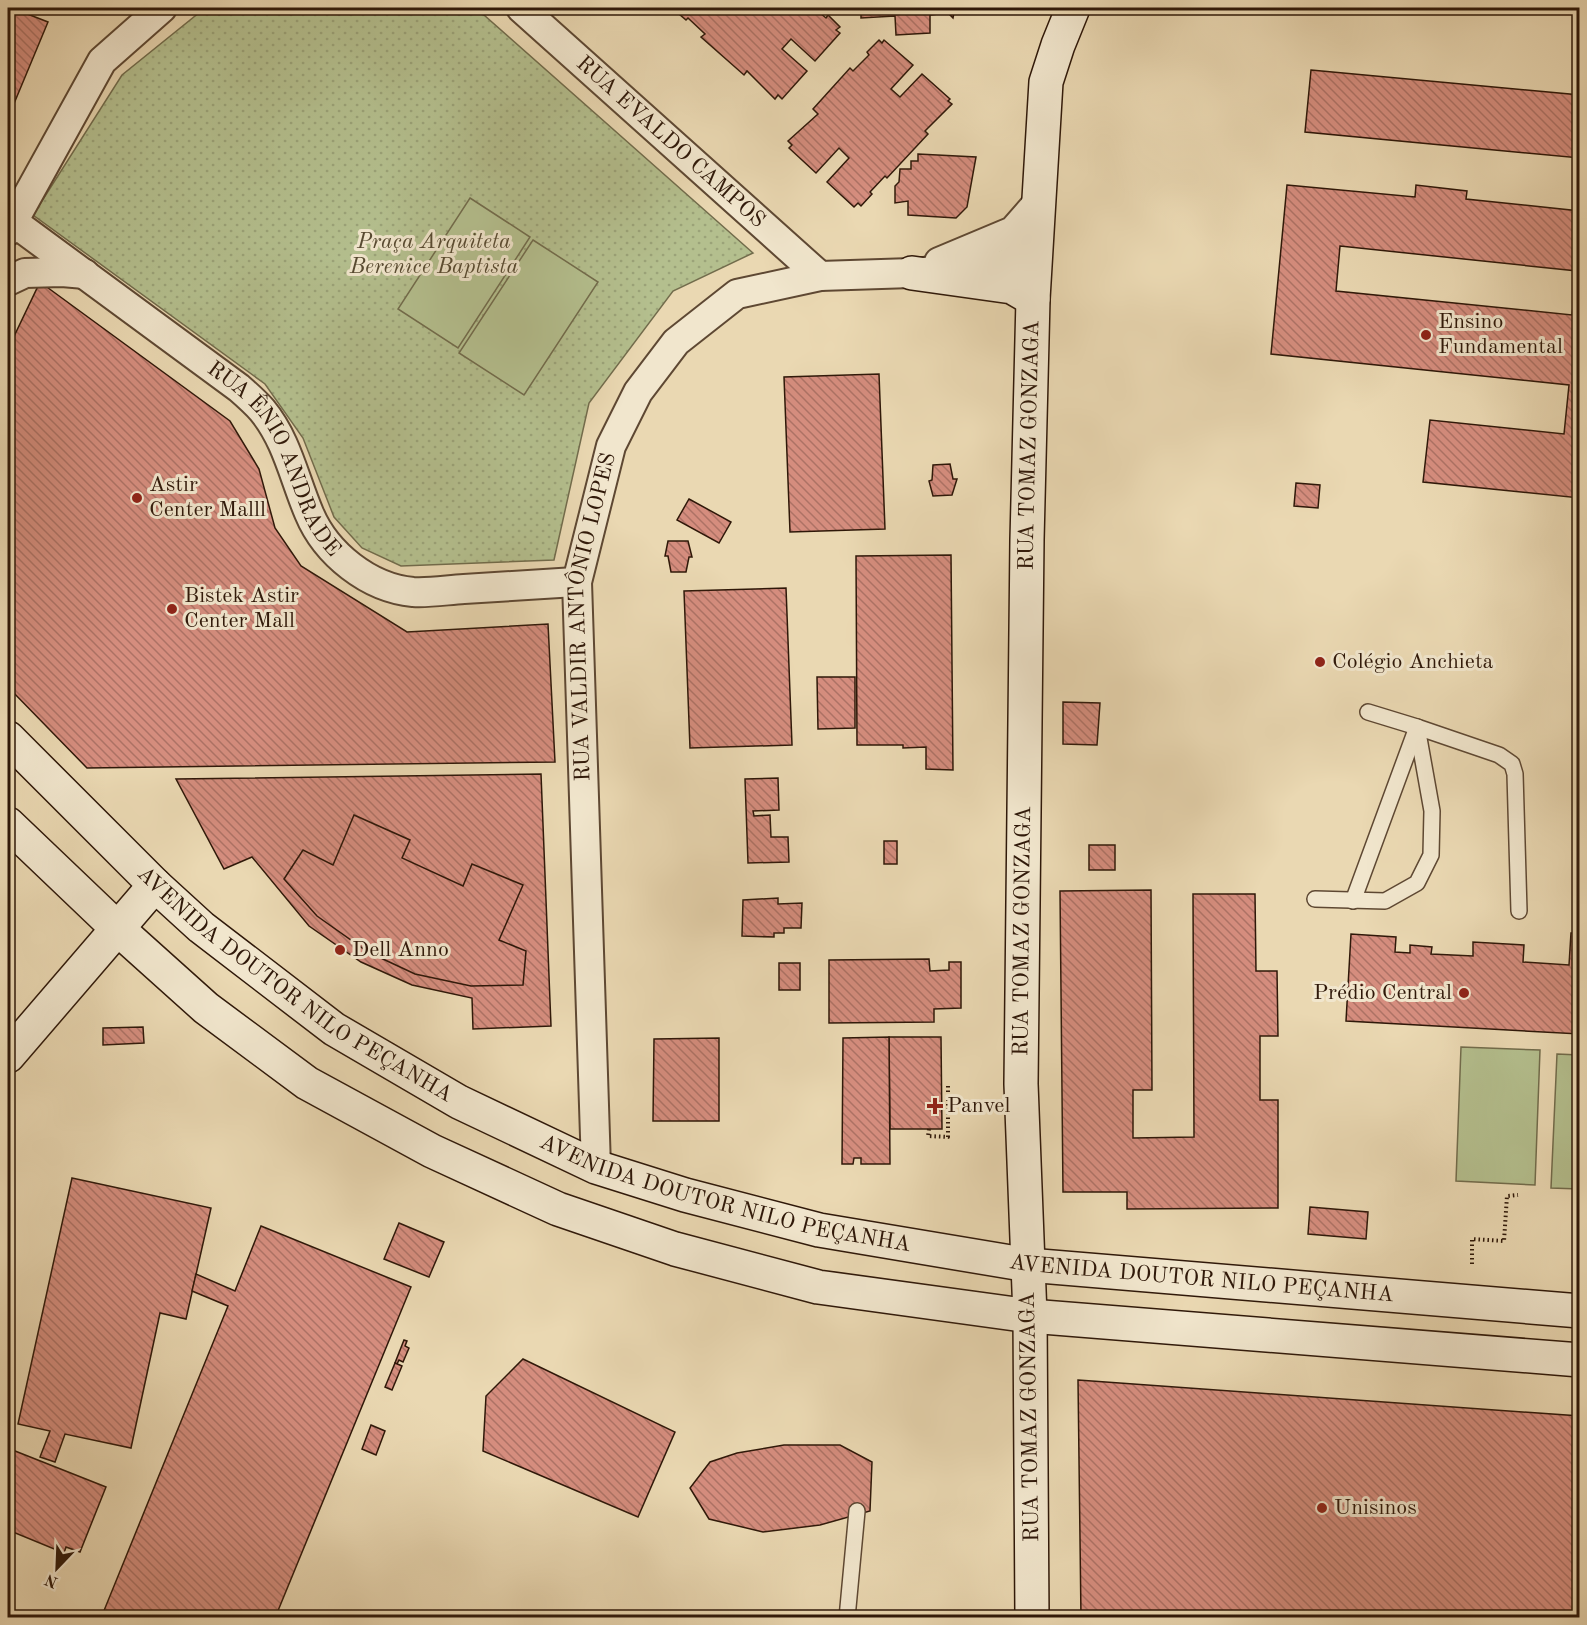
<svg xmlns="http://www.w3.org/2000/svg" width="1587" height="1625" viewBox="0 0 1587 1625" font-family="'Old Standard TT',serif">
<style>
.park{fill:url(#park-dots);stroke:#726c4c;stroke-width:1.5}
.garden{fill:#b4bf8e;stroke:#726c4c;stroke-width:1.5}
.building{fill:url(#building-back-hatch);stroke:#2f1809;stroke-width:1.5;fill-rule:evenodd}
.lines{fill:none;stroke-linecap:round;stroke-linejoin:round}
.lane-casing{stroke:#5e4833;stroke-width:18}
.street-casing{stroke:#5e4833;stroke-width:32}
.secondary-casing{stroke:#2f1809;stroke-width:36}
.path{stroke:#2f1809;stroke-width:4;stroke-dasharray:1.5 3;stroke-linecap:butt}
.lane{stroke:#f1e6cd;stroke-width:15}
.street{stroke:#f1e6cd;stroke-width:28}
.secondary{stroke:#f1e6cd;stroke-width:33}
.poi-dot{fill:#8f2418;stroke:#f1e6cd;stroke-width:2}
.labels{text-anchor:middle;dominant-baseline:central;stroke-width:6;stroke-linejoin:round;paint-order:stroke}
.street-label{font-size:22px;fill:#2f1809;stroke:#f1e6cd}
.park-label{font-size:22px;font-style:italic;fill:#574a31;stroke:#f1e6cd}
.poi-label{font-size:22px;fill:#2f1809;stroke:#f1e6cd;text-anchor:start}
</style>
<defs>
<pattern id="park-dots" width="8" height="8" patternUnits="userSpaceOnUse" patternTransform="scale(1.5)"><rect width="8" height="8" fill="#b4bf8e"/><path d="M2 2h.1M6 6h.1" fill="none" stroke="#9ba379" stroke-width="1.8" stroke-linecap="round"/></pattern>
<pattern id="building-back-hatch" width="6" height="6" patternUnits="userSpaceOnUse" patternTransform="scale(1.5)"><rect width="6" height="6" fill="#d58d7e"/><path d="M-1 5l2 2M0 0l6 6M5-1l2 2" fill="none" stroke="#ad7265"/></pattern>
</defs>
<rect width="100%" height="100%" fill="#ead8b2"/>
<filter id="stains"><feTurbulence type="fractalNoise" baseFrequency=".00333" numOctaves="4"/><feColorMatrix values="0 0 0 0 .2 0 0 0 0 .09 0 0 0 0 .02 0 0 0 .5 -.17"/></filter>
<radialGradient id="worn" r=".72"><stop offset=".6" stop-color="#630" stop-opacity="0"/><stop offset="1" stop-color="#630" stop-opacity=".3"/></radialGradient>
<polygon class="park" points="205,8 476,8 753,253 673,291 589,403 554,560 401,566 362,548 334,517 303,438 265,384 33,215 122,75"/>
<g class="garden">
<polygon points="470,198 530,237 458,348 398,309"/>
<polygon points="533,240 598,282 524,395 459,353"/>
<polygon points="1461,1047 1540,1050 1535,1185 1456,1181"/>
<polygon points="1557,1054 1579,1055 1579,1189 1551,1188"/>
</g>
<g class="building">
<polygon points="8,8 12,8 48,22 8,118"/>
<polygon points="675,8 814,8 826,18 828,15 840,27 836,30 840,33 815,61 791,39 782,49 807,71 782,99 778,95 775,99 747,71 744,75 701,37 705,34 688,18 686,20 673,9"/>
<polygon points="861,8 942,8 948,13 930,15 930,33 896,35 895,16 861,18"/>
<polygon points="942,8 955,8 953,18 948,13"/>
<polygon points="879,40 882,43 884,40 913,65 891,89 900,97 922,74 950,99 948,101 952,104 925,131 928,134 887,178 885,176 870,192 872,194 861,206 858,203 854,207 827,182 849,158 839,148 816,173 789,148 792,145 788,141 818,114 813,109 850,68 853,71 869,55 867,52"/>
<polygon points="1311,70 1580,95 1580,158 1305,132"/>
<polygon points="918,154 976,157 967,207 956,218 908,215 908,201 895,203 895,186 899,182 900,169 911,169 911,161 918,161"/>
<path d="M1287,185l128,12 1,-12 51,6 -1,8 114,12v287l-157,-16 7,-62 134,14 5,-49 -298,-31zM1340,246l237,25 -5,44 -236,-24z"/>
<polygon points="40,282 230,421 259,469 275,528 301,566 407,632 548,624 555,762 87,768 8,687 8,349"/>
<polygon points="879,374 885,529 790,532 784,377"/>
<polygon points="950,464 953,479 957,479 952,495 933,496 929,481 932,480 933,465"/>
<polygon points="1296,483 1320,485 1318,508 1294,506"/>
<polygon points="689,499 731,522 719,543 677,520"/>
<polygon points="668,541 688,541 692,557 689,557 686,572 671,572 668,556 665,556"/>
<polygon points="951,555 953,770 926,769 926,747 903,748 903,745 857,745 856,556"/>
<polygon points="786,588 792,745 690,748 684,591"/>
<polygon points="817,677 855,677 855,728 818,729"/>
<polygon points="1063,702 1100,703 1097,745 1063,744"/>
<polygon points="541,774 551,1026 473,1029 472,998 412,985 361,962 309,926 252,857 224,869 176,779"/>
<polygon points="778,778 779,810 753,811 754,816 770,815 771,837 788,837 789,862 748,863 745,779"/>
<polygon points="354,815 410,840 402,858 463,886 472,864 523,885 499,940 526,951 523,985 471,986 415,974 368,952 317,916 284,879 303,850 333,865"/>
<rect x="884" y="841" width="13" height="23"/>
<rect x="1089" y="845" width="26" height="25"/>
<polygon points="1151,890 1152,1090 1133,1090 1133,1138 1194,1137 1193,894 1255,894 1256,971 1277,971 1278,1036 1260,1036 1260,1100 1278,1100 1278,1208 1127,1209 1127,1192 1063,1192 1060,891"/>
<polygon points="778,898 778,904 802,903 801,928 784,928 784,933 774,933 774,937 742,936 743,900"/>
<polygon points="1571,933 1580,933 1580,1034 1346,1021 1351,934 1396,937 1395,952 1410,953 1410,945 1432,947 1431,954 1473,956 1473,942 1524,945 1523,962 1569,965"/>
<polygon points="929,959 930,971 949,970 949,962 961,962 961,1008 934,1009 934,1022 829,1023 829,960"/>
<rect x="779" y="963" width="21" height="27"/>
<polygon points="143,1027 144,1043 103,1045 103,1028"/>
<polygon points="889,1037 941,1037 942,1129 890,1129"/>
<polygon points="889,1037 890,1164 861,1164 861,1158 854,1158 853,1164 842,1164 843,1038"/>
<polygon points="719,1038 719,1121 653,1121 654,1039"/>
<polygon points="72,1178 211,1208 186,1319 160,1313 131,1448 65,1434 55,1462 40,1457 50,1431 18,1424"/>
<polygon points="1310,1207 1368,1212 1366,1239 1308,1234"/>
<polygon points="399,1223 444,1242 429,1277 384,1259"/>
<polygon points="261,1226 411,1287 275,1618 114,1618 103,1613 228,1306 192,1291 196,1274 235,1291"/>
<polygon points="404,1340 407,1341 405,1346 409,1348 403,1362 399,1360 397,1364 395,1363"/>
<polygon points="523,1359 675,1432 638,1517 483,1451 486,1396"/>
<polygon points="395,1363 402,1366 392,1390 385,1387"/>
<polygon points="1078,1380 1580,1416 1580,1618 1081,1618"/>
<polygon points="371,1425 385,1431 376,1455 362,1449"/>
<polygon points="784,1445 840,1445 872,1462 870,1511 820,1525 763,1532 709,1519 690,1488 710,1462 737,1453"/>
<polygon points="10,1449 106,1487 80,1552 66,1547 64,1553 8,1530 8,1455"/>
<polygon points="461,1615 461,1618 377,1617"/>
</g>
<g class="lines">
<defs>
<g id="lane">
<polyline points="1315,899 1385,901 1417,883 1431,855 1432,811 1417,727 1368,712"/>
<polyline points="1353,901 1417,727 1499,755 1512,764 1515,774 1519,911"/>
<polyline points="847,1618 857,1511"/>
</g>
<g id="street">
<path id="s1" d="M521,8l299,268"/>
<path id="s2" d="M8,218l231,170c8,7 16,14 23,22 25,30 32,68 47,103 17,41 60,75 104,79 17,1 34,-2 51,-3 37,-2 75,-5 113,-7"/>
<polyline points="8,231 102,61 162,8"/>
<polyline points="939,262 1013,231 1040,200"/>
<polyline points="8,281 25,273 62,272 85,274"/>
<path id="s3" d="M596,1167l-19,-585 34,-136 27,-54 38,-50 61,-48 83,-18 92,-3 91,-8 13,-6 21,-13"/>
</g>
<g id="secondary">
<polyline points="912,273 1012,287 1033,299"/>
<path id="s4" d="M8,738l147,147 46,42 133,102 125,73 137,65 89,28 134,35 209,35 552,46"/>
<polyline points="8,824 118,929 206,1008 307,1083 432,1151 558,1209 675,1249 818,1287 1030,1316 1580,1360"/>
<polyline points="8,1056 155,885"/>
<path id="s5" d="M1032,1618l-2,-302 -9,-232 6,-544 6,-241 13,-217 12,-37 15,-37"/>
</g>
</defs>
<use href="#lane" class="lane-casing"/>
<use href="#street" class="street-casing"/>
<use href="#secondary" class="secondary-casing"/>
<g class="path">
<polyline points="929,1129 928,1136 948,1137 948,1083"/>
<polyline points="1472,1264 1472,1239 1504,1241 1507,1196 1518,1195"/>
</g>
<use href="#lane" class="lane"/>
<use href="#street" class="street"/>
<use href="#secondary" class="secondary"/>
</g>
<g class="poi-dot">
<circle cx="1426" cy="335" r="6"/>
<circle cx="137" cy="498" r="6"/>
<circle cx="172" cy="609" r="6"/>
<circle cx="1320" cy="662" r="6"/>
<circle cx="340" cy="950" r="6"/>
<circle cx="1464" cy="993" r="6"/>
<path d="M932 1097h6v6h6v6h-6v6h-6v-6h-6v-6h6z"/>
<circle cx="1322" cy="1508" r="6"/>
</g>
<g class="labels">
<g class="street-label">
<text stroke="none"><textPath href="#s1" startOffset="201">RUA EVALDO CAMPOS</textPath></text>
<text stroke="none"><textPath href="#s5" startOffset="1173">RUA TOMAZ GONZAGA</textPath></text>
<text stroke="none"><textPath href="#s2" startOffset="366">RUA ÊNIO ANDRADE</textPath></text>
<text stroke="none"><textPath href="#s3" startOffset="552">RUA VALDIR ANTÔNIO LOPES</textPath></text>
<text stroke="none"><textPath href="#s5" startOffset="687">RUA TOMAZ GONZAGA</textPath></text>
<text stroke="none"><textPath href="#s4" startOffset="380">AVENIDA DOUTOR NILO PEÇANHA</textPath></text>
<text stroke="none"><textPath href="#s4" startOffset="866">AVENIDA DOUTOR NILO PEÇANHA</textPath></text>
<text stroke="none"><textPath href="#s4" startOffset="1352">AVENIDA DOUTOR NILO PEÇANHA</textPath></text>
<text transform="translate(1030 1417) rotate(-91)">RUA TOMAZ GONZAGA</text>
</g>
<g class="park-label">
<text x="434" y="242">Praça Arquiteta<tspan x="434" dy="25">Berenice Baptista</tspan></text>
</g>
<g class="poi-label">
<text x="1438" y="322">Ensino<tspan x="1438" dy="25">Fundamental</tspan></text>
<text x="149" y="485">Astir<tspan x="149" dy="25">Center Malll</tspan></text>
<text x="184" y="596">Bistek Astir<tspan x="184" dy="25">Center Mall</tspan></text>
<text x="1332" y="662">Colégio Anchieta</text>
<text x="352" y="950">Dell Anno</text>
<text x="1452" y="993" text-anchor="end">Prédio Central</text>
<text x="947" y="1106">Panvel</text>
<text x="1334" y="1508">Unisinos</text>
</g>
</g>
<rect width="1587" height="1625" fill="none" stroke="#ead8b2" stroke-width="30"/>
<rect x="9" y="9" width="1569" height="1607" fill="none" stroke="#2f1809" stroke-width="3"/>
<rect x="15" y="15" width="1557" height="1595" fill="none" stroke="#2f1809" stroke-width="1.5"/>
<g transform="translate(57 1568) rotate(203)" stroke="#f1e6cd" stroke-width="4.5" paint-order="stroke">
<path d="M0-4.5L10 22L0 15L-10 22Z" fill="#2f1809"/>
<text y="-9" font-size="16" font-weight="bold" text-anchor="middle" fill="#2f1809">N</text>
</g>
<rect width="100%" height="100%" filter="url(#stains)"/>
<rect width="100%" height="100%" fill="url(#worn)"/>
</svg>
